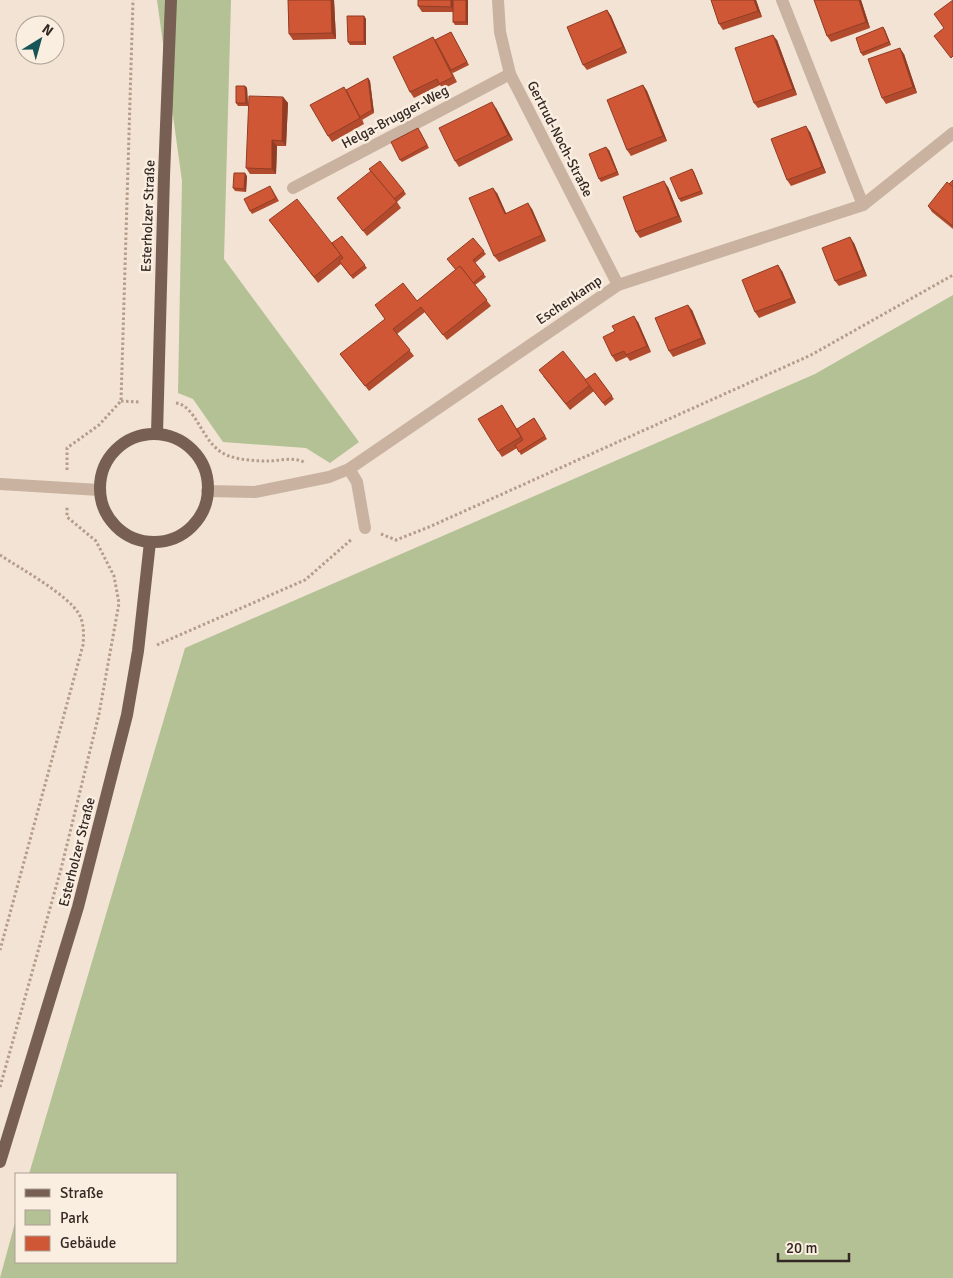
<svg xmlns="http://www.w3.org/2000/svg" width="953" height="1278" viewBox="0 0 953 1278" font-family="Signika,sans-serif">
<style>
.green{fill:#b3c194}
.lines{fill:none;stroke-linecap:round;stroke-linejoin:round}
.path{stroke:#b69c8a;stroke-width:3;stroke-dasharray:2.5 2.5;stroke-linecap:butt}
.minor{stroke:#cab2a0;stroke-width:12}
.major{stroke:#775f53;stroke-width:12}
.wall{fill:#b24b2e}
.shaded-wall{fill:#913d25}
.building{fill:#cf5735;stroke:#913d25}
.labels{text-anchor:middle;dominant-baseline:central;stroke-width:5;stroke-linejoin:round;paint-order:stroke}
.street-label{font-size:14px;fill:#342824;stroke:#faeee0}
</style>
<rect width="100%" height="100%" fill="#f2e3d4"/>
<g class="green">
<polygon points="157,0 231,0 224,259 359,442 330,463 306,448 223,442 193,399 178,393 182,181"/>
<polygon points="953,295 953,1278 0,1278 16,1219 16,1262 176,1262 176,1174 29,1174 185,648 815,374"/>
</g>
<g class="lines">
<g class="path">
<polyline points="121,401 140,402"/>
<path d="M176,403c22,3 26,44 53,53 11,4 27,5 39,5 12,0 26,-5 38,2"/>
<polyline points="67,470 67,448 99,425 121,401 133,0"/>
<polyline points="381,534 396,540 429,527 811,355 953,275"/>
<path d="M0,555c21,14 67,39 79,59 5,9 5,21 4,31l-83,305"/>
<polyline points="157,645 305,580 352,539"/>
<polyline points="0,1087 61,869 99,714 119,603 114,576 96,541 67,517 67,507"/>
</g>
<g class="minor">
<polyline points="498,0 500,32 510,74 618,285"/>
<polyline points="782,0 863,205"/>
<polyline points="293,188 510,74"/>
<polyline points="349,469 357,482 365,528"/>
<polyline points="0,484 99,490"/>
<polyline points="207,491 255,492 329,477 349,469 618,285 863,205 953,133"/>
</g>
<g class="major">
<polyline points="157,434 164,176 171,0"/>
<circle cx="154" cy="488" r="54"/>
<polyline points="0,1162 78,907 127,715 138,651 150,542"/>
</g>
</g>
<g class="wall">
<polygon points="288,0 334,0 336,39 293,40 289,34"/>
<polygon points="468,0 468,25 455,25 453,22 453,12 422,12 418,6"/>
<polygon points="711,0 756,0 762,17 723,30 719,24"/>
<polygon points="814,0 861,0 870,28 831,42 827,36"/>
<polygon points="607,10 611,16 627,53 587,70 583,65"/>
<polygon points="364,16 366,19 366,45 350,45 348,42"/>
<polygon points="883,27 885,30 891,45 863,56 861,53"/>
<polygon points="451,32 469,65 453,73 452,72 457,82 443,89 440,85 414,98 410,92 433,37 435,40"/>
<polygon points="777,40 797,95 758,108 754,103"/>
<polygon points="904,54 917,93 886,104 882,98"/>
<polygon points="368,78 370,81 374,113 362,120 362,119 364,124 332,142 328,136 346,90"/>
<polygon points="643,85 647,91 667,141 631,156 627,150"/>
<polygon points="245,86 247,88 248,106 238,106 236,103"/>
<polygon points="283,97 288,103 286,146 277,146 276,174 250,174 246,168"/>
<polygon points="496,108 513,140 459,167 455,161"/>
<polygon points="420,131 429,148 402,162 400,160"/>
<polygon points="810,132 826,173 791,186 787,180"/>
<polygon points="609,150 619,175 601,182 599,179"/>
<polygon points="692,169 694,172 703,194 681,202 679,199"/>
<polygon points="247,176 246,192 235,191 233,188"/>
<polygon points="953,180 953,229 932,212 928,206"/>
<polygon points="668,187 682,222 640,238 636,232"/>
<polygon points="272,189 279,201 252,214 250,211"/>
<polygon points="404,191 406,194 397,202 401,208 367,236 337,198"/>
<polygon points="497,193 506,213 532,209 546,241 499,262 494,256"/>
<polygon points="269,220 332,243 342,236 367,268 353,279 341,264 318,283"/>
<polygon points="473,238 486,254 475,263 486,277 475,285 491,306 447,340 425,312 397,334 414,356 369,391 340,354 417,301 455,270"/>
<polygon points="854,243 867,276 839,286 835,281"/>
<polygon points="782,271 796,303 759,318 755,312"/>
<polygon points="692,310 706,344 673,357 669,351"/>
<polygon points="638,322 651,352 630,361 627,357 616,362 612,356"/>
<polygon points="595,373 614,399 605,406 594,391 570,410 543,376 585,380"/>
<polygon points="506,411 517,429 534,418 547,439 521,455 517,448 502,457 498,451"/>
</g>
<g class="shaded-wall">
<polygon points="331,0 334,0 336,39 332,33"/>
<polygon points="451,0 455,0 455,12 451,7"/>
<polygon points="466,0 468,0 468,25 466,22"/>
<polygon points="754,0 756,0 762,17 758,11"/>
<polygon points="859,0 861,0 870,28 866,22"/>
<polygon points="607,10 611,16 627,53 623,47"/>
<polygon points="364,16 366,19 366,45 364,42"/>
<polygon points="883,27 885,30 891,45 889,42"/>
<polygon points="773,35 777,40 797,95 793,89"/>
<polygon points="900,48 904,54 917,93 913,87"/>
<polygon points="368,78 370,81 374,113 372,110"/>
<polygon points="643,85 647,91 667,141 663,136"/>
<polygon points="245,86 247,88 248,106 246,103"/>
<polygon points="283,97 288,103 286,146 282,141"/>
<polygon points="492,102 496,108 513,140 508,135"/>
<polygon points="806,126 810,132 826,173 822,167"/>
<polygon points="272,140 277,146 276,174 272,169"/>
<polygon points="606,147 609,150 619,175 617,172"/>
<polygon points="692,169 694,172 703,194 701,191"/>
<polygon points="245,173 247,176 246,192 244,189"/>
<polygon points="664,181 668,187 682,222 678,216"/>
<polygon points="493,188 497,193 509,220 505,214"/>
<polygon points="528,203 532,209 546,241 542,235"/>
<polygon points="850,237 854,243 867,276 863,270"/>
<polygon points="778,265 782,271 796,303 792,298"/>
<polygon points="688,305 692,310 706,344 702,338"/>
<polygon points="634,316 638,322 651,352 647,346"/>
</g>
<g class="building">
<polygon points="288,0 331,0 332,33 289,34"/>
<polygon points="418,0 451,0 451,7 418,6"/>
<rect x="453" y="0" width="13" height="22"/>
<polygon points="711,0 754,0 758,11 719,24"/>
<polygon points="814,0 859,0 866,22 827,36"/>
<polygon points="953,0 953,56 951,58 934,36 944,28 934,14"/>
<polygon points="607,10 623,47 583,65 567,27"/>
<polygon points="347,16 364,16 364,42 348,42"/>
<polygon points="883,27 889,42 861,53 856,38"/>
<polygon points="451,32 467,62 451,70 435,40"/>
<polygon points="773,35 793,89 754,103 735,48"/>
<polygon points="433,37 453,77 439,84 437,79 410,92 393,57"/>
<polygon points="900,48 913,87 882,98 868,59"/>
<polygon points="368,78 372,110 360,117 346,90"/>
<polygon points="643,85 663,136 627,150 607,100"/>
<polygon points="236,86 245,86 246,103 236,103"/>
<polygon points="344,87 360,118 328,136 310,105"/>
<polygon points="249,96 283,97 282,141 272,140 272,169 246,168"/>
<polygon points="492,102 508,135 455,161 439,128"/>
<polygon points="806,126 822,167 787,180 771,139"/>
<polygon points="418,128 427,145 400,160 391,142"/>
<polygon points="606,147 617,172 599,179 589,154"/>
<polygon points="380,161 404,191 394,199 369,169"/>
<polygon points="692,169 701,191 679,199 670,178"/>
<polygon points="371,171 397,202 363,231 337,198"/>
<polygon points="234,173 245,173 244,189 233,188"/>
<polygon points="953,180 953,187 949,184"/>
<polygon points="664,181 678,216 636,232 623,197"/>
<polygon points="947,182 953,187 953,226 928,206"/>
<polygon points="270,186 276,198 250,211 244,199"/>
<polygon points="493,188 505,214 528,203 542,235 494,256 469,198"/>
<polygon points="297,199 341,255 314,277 269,220"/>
<polygon points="342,236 365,265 351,276 339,261 343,258 332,243"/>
<polygon points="850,237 863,270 835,281 822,248"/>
<polygon points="473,238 484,251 473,260 484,274 473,283 460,266 456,270 447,259"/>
<polygon points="778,265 792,298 755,312 742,280"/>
<polygon points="460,266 487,300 443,335 421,307 393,329 410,350 365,386 340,354 385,319 375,305 403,283 417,301"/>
<polygon points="688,305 702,338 669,351 655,318"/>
<polygon points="634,316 647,346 626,355 624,351 612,356 603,337 615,331 612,326"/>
<polygon points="563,351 590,385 566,404 539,370"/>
<polygon points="595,373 612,396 603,403 585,380"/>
<polygon points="502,405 521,437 498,451 478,419"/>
<polygon points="534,418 545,436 519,452 515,445 523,440 517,429"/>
</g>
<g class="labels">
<g class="street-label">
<text transform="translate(395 117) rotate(-28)">Helga-Brugger-Weg</text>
<text transform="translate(560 139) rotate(63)">Gertrud-Noch-Straße</text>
<text transform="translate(148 216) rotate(-88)">Esterholzer Straße</text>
<text transform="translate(569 300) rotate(-34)">Eschenkamp</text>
<text transform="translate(77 852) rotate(-76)">Esterholzer Straße</text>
</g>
</g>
<rect x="15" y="1173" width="162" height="90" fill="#faeee0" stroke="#ab9f95"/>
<rect x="25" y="1189" width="25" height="8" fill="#775f53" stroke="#ab9f95"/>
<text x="60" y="1198" font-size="15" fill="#342824">Straße</text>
<rect x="25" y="1210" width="25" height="15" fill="#b3c194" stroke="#ab9f95"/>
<text x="60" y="1223" font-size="15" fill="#342824">Park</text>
<rect x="25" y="1236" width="25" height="15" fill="#cf5735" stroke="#ab9f95"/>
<text x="60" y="1248" font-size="15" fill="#342824">Gebäude</text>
<g transform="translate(40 40) rotate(37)"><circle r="24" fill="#faeee0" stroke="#ab9f95"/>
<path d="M0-4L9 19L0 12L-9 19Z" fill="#175457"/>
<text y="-8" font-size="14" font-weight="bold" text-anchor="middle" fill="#342824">N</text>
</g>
<path d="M778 1253v8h71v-8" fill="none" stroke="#342824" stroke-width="2.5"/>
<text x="786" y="1253" font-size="15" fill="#342824" stroke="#faeee0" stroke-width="4" paint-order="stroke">20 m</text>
</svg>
